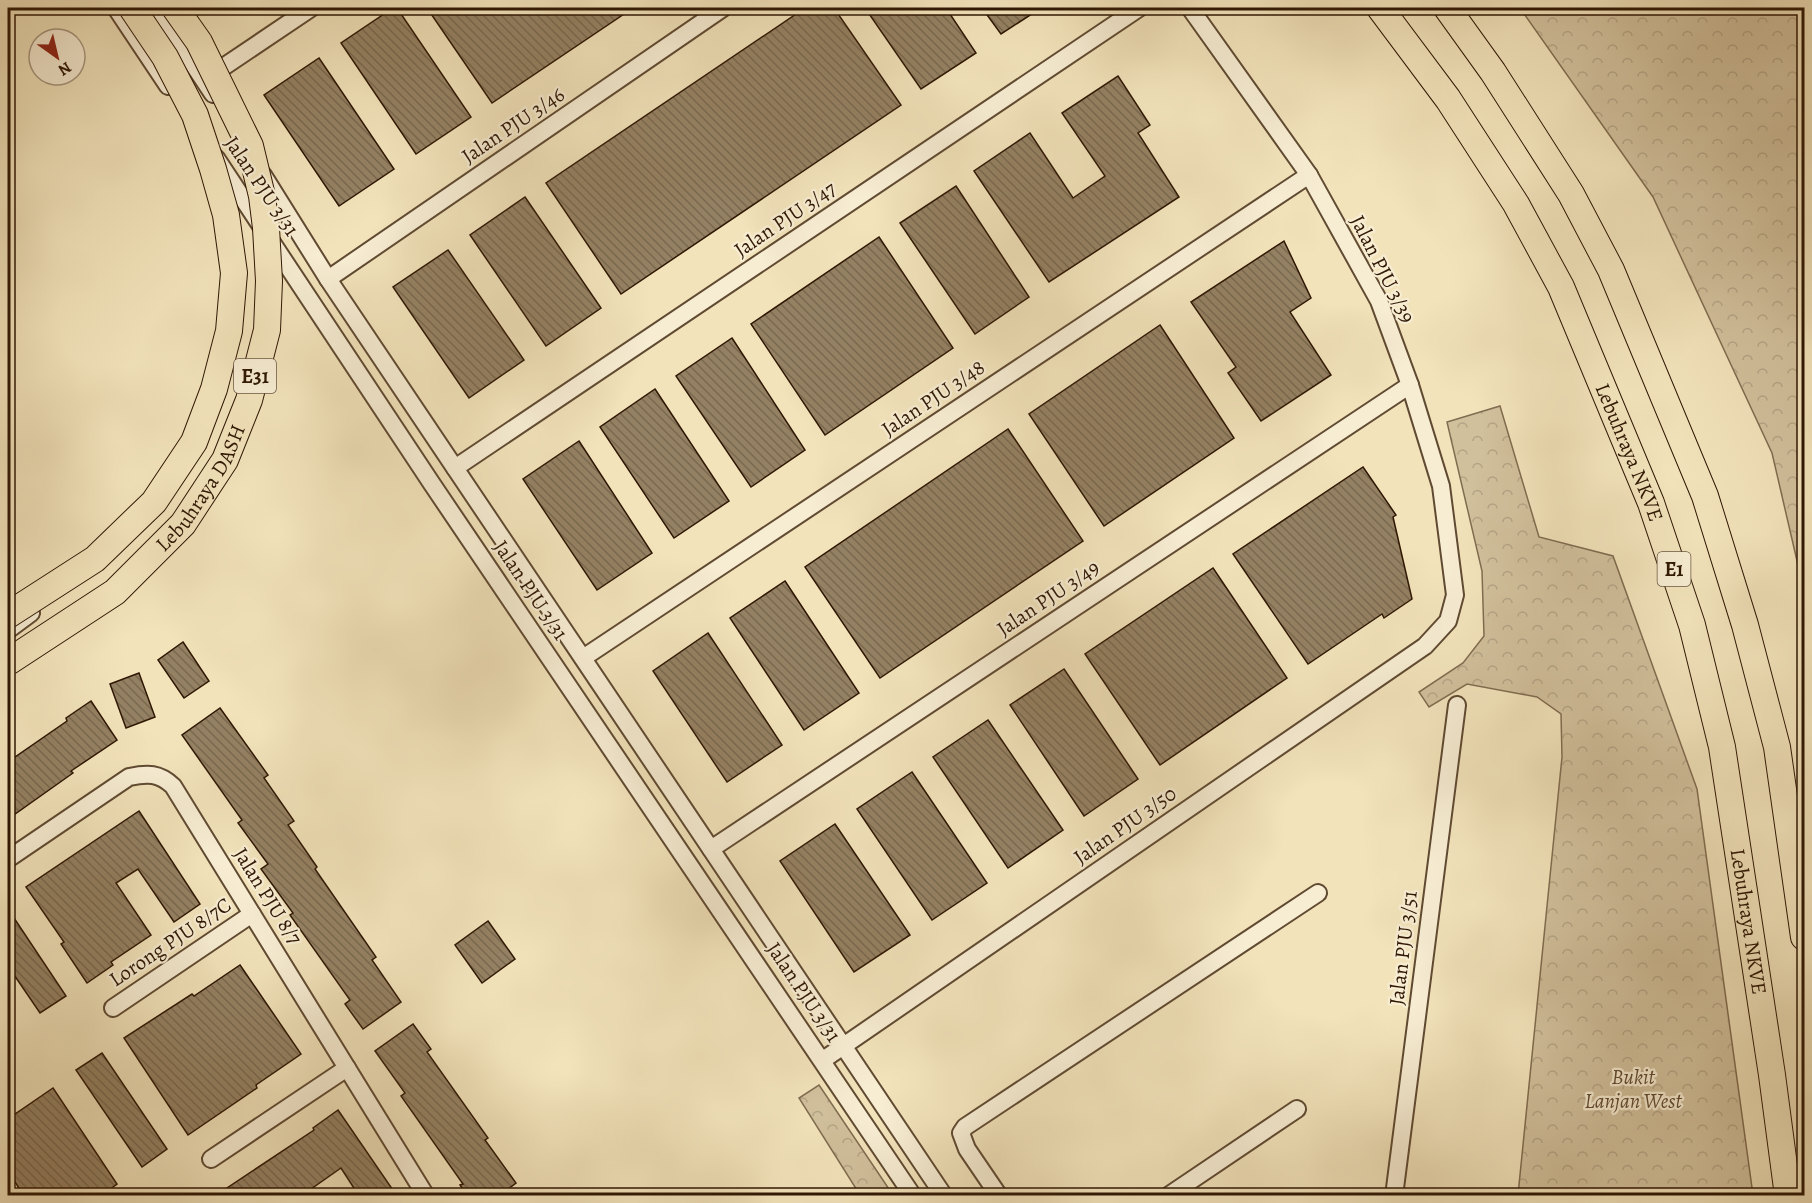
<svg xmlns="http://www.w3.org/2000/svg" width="1812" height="1203" viewBox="0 0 1812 1203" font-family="Alegreya,serif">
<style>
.forest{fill:url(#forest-crowns);stroke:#806c50;stroke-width:1.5}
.building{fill:url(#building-back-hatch);stroke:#2f1704;stroke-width:1.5}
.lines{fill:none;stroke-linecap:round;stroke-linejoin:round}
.minor-casing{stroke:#604a32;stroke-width:20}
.highway-casing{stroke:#2f1704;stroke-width:28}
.minor{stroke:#f7edd3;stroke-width:16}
.highway{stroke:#f2e3bb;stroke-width:26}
.highway-bridge-casing{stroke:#2f1704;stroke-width:28;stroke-linecap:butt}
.highway-bridge{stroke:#f2e3bb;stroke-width:26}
.labels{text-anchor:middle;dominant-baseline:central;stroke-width:4.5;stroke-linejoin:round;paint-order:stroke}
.shield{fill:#f7edd3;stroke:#6b5742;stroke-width:1.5}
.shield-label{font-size:20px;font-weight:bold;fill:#2f1704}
.street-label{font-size:21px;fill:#2f1704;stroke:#f7edd3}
.park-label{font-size:21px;font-style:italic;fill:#604a32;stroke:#f7edd3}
</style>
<defs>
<pattern id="forest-crowns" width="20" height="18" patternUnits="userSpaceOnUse" patternTransform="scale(1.5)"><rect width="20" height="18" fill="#d1c09c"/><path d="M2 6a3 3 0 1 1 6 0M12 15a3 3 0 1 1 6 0" fill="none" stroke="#b4a485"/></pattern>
<pattern id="building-back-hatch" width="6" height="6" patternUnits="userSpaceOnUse" patternTransform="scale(1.5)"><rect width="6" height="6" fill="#948163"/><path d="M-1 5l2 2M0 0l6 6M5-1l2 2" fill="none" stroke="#79694f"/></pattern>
</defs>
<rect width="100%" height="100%" fill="#f2e3bb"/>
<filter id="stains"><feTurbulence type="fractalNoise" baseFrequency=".00333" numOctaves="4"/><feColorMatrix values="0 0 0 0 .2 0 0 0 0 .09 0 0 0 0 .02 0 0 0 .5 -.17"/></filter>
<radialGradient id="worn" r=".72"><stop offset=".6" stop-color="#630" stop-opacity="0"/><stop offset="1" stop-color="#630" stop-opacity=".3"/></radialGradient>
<g class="forest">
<polygon points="1520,8 1804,8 1804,591 1772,453 1653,197"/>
<polygon points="1500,406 1539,537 1613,556 1697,789 1753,1195 1518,1195 1562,757 1561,714 1537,697 1467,684 1429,707 1419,692 1463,663 1484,636 1482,571 1447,422"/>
<polygon points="819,1085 893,1195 860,1195 799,1098"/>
</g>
<g class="building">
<polygon points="393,8 397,8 471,117 416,154 341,43"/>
<polygon points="427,8 633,8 492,103"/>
<polygon points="805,8 834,8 901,105 621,294 546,183"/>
<polygon points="865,8 946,8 976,53 921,89"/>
<polygon points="982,8 1041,8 1001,34"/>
<polygon points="319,58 394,169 339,206 264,95"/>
<polygon points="1118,76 1150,125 1138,133 1179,197 1049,282 974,171 1030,133 1073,198 1105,176 1062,113"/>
<polygon points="956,186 1029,297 975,334 900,223"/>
<polygon points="525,197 601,308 546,346 470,235"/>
<polygon points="879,237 953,348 825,435 751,324"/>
<polygon points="1284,241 1311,298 1290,312 1331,375 1261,421 1228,373 1236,367 1191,302"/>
<polygon points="448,250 524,360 469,398 393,287"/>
<polygon points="1160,325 1234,438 1104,526 1029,414"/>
<polygon points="732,338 805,450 751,487 676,376"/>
<polygon points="655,389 729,501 674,538 600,427"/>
<polygon points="1008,429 1083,541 880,678 805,567"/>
<polygon points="579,441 652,553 597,590 523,479"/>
<polygon points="1363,467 1396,515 1393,517 1412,599 1384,618 1382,614 1308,664 1233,554"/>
<polygon points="1213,568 1287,678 1160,765 1085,654"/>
<polygon points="785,581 859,693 804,730 730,618"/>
<polygon points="708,633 782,745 727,782 653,671"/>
<polygon points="183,642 209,681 184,698 158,660"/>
<polygon points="1064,669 1138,779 1084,816 1010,705"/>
<polygon points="139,673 155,717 126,728 110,684"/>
<polygon points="91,701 117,740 71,771 73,773 8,819 8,762 67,721 66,718"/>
<polygon points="220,708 268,775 264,778 294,821 288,825 317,867 315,869 376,957 372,960 401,1002 363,1029 345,1004 350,1000 290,915 293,913 261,869 268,864 238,823 242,820 182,735"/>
<polygon points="988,720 1063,830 1008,868 933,757"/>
<polygon points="912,772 987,883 932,920 857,809"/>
<polygon points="139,811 200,904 174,922 138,869 116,883 151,935 111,962 113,965 87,983 61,944 64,942 26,887"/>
<polygon points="835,824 910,935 854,972 780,861"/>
<polygon points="8,909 66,996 40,1013 8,966"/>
<polygon points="488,921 515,959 482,983 455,945"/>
<polygon points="240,965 301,1054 256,1085 257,1088 188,1135 124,1038 192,994 194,996"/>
<polygon points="413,1024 431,1049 427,1052 488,1138 485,1140 516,1183 499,1196 467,1196 460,1185 463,1184 401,1096 405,1093 375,1051"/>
<polygon points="102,1053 167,1149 142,1167 76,1070"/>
<polygon points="53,1088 117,1184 101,1196 24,1196 8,1171 8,1119"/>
<polygon points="338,1110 397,1196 359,1196 341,1168 301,1196 215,1196 314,1130 313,1128"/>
</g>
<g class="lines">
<defs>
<g id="minor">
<polyline points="116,8 168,86"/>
<polyline points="156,8 213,94"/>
<polyline points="207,78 311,8"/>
<polyline points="216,158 432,484 913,1196"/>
<polyline points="263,175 328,279 944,1196"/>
<polyline points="328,279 723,8"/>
<polyline points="455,468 1139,8"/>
<polyline points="8,630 31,613"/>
<polyline points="583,658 1309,175"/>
<polyline points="711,849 1410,385"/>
<path d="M8,859l121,-82c19,-4 30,-4 44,9l253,410"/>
<polyline points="113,1008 252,914"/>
<polyline points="823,1060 1425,646 1448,621 1455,595 1441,486 1410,385 1379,301 1309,175 1190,8"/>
<polyline points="211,1159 347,1068"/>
<polyline points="999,1196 967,1149 961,1133 965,1127 1318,893"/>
<polyline points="1168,1196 1297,1109"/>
<polyline points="1394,1196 1457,705"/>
</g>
<g id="highway">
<path id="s1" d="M1380,8l68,91 68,105 45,83 90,216 41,122 30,122 50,328 16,121"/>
<polyline points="1447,8 1493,72 1571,194 1611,270 1705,496 1745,625 1777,747 1804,937"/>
</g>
</defs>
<use href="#minor" class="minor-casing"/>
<use href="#highway" class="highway-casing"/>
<use href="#minor" class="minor"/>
<use href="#highway" class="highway"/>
<defs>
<g id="highway-bridge">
<polyline points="8,615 95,559 154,502 194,442 214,389 229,331 234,273 226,215 213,169 195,115 165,57 132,8"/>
<path id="s2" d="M8,662l107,-70 68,-68 42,-64 24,-60 18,-70 2,-49 -3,-53 -4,-32 -12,-50 -51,-104 -24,-34"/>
</g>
</defs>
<use href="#highway-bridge" class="highway-bridge-casing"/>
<use href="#highway-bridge" class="highway-bridge"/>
</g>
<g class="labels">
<g class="shield">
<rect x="234" y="359" width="42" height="34" rx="4.5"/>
<rect x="1657.5" y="552" width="33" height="34" rx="4.5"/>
</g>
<g class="shield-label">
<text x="255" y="376">E31</text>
<text x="1674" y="569">E1</text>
</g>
<g class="street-label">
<text transform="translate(513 125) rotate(-34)">Jalan PJU 3/46</text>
<text transform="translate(262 186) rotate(56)">Jalan PJU 3/31</text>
<text transform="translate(785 219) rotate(-34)">Jalan PJU 3/47</text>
<text transform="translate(1383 269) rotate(63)">Jalan PJU 3/39</text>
<text transform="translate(933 398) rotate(-34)">Jalan PJU 3/48</text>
<text stroke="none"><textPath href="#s1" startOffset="512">Lebuhraya NKVE</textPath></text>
<text stroke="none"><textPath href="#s2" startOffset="264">Lebuhraya DASH</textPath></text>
<text transform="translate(531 590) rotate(56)">Jalan PJU 3/31</text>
<text transform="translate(1048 598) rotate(-34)">Jalan PJU 3/49</text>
<text transform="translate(1125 825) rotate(-35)">Jalan PJU 3/50</text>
<text transform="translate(268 896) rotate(58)">Jalan PJU 8/7</text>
<text stroke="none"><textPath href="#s1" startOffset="998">Lebuhraya NKVE</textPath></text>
<text transform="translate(170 942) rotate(-34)">Lorong PJU 8/7C</text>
<text transform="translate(1403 948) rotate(-83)">Jalan PJU 3/51</text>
<text transform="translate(804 992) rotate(56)">Jalan PJU 3/31</text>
</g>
<g class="park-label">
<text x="1633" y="1077">Bukit<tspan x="1633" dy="24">Lanjan West</tspan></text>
</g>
</g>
<rect width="1812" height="1203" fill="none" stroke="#f2e3bb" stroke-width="30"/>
<rect x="9" y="9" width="1794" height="1185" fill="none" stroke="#2f1704" stroke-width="3"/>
<rect x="15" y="15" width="1782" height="1173" fill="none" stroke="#2f1704" stroke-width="1.5"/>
<g transform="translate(57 57) rotate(146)"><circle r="28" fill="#f7edd3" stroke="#a79780" stroke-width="1.5"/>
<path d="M0-4.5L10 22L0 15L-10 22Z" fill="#8f2418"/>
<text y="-9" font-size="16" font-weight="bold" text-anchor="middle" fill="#2f1704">N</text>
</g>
<rect width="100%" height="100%" filter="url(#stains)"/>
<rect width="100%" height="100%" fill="url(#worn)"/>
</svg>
